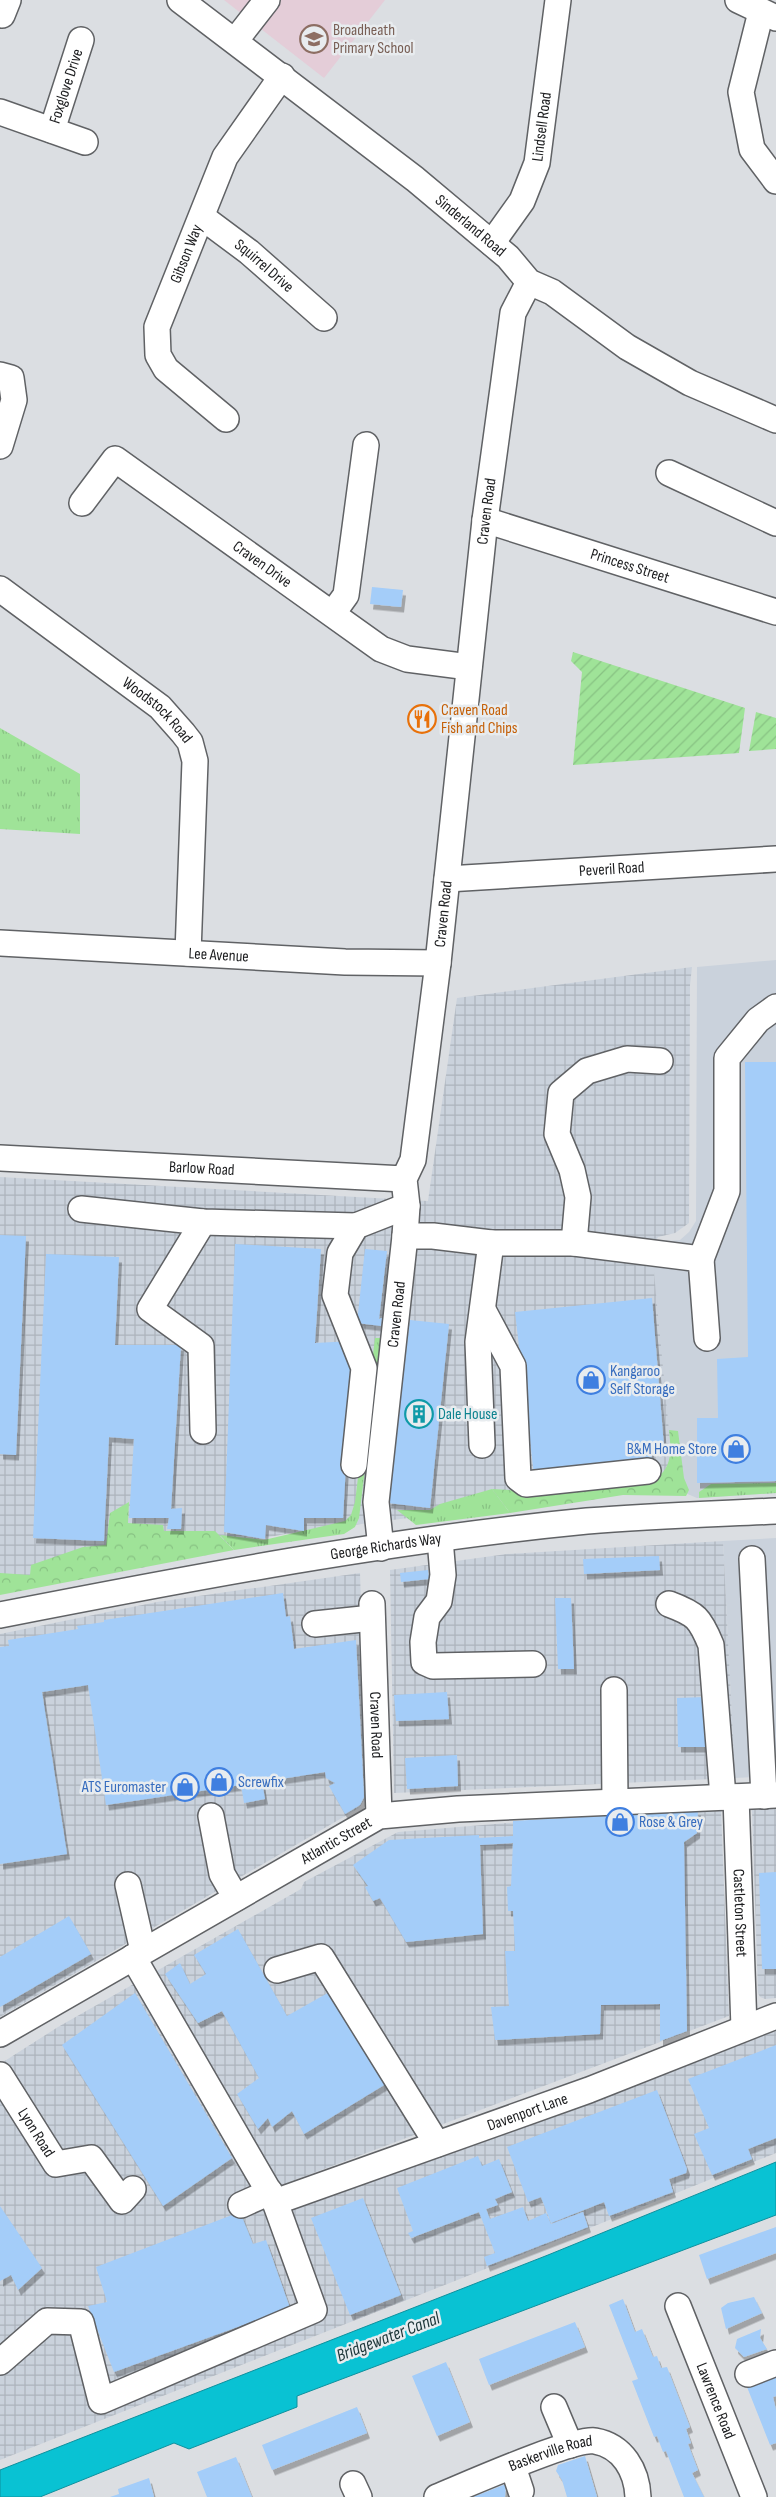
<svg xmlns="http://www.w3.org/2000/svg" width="776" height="2497" viewBox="0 0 776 2497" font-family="'Sofia Sans Condensed',sans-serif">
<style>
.built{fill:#cad2dc}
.industrial{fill:url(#industrial-grid)}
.education{fill:#e4cdd8}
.grass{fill:url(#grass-tufts)}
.forest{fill:url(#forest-crowns)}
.garden{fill:url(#garden-furrows)}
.water{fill:#09c2d3;stroke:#0e909d}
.building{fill:#a4cdf9;filter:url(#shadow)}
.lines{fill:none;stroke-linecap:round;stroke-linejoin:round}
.minor-casing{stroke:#606265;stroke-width:28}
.minor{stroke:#fff;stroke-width:25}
.labels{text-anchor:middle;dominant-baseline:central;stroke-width:5;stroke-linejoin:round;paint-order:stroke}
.education-label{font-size:16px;fill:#785e54;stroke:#e8ecef;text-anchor:start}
.street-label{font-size:16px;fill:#1b1c1e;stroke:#e8ecef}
.food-label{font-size:16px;fill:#c56008;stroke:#e8ecef;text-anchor:start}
.shop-label{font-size:16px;fill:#366cbe;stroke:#e8ecef;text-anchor:start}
.culture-label{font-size:16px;fill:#0d838f;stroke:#e8ecef;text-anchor:start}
.water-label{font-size:18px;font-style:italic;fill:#1c3538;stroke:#e8ecef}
</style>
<defs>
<pattern id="industrial-grid" width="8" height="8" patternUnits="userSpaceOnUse" patternTransform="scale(1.25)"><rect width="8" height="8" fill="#cad2dc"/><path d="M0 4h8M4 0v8" fill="none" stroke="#adb4bc"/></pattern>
<pattern id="grass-tufts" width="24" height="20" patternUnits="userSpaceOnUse" patternTransform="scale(1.25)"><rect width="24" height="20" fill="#9fe398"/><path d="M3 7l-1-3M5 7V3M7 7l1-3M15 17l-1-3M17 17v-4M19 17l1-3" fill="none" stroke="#88c283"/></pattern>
<pattern id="forest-crowns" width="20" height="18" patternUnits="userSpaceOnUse" patternTransform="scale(1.25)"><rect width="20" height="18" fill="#9fe398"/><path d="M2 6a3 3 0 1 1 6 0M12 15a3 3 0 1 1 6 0" fill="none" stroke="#88c283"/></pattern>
<pattern id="garden-furrows" width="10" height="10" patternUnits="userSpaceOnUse" patternTransform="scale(1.25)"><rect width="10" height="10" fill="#9fe398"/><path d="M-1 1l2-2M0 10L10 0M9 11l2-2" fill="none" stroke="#88c283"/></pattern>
<filter id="shadow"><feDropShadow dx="3" dy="5.5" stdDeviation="0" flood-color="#0004"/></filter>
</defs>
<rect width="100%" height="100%" fill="#dbdee2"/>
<g class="built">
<polygon points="776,960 776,1493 697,1498 666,1485 654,1272 655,1242 680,1240 689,1232 696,1221 697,967"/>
<polygon points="776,1538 776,1776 735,1778 723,1541"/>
</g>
<g class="industrial">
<polygon points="692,967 690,985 689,1223 675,1233 658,1237 655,1242 654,1272 671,1453 666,1485 291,1533 0,1587 0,1177 428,1201 457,998"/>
<polygon points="723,1541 735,1778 394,1793 390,1570 507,1554"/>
<polygon points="360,1573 367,1796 359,1808 0,2017 0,1634 157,1602"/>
<polygon points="776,1808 776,1998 765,1999 760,1997 758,1993 752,1809"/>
<polygon points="721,1810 729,2016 287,2183 295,2205 776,2031 776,2153 587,2229 0,2460 0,2064 58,2027 301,1889 304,1882 398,1832 579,1817"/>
</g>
<polygon class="education" points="224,0 385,0 324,78"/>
<g class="grass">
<polygon points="0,728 80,774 80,834 0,829"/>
<polygon points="375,1338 381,1338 359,1518 355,1527 344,1534 234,1550 220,1535 264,1540 345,1521 351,1515 355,1502"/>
<polygon points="776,1483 776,1493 699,1498 699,1492 711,1484"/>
<polygon points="492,1489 510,1513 416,1525 397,1510 430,1510 440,1504"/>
</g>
<g class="forest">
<path d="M669,1430l9,1 6,47 5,12 -3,6 -63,-1 -113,18 -18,-24 33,2 131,-13c17,-11 15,-29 13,-48z"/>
<polygon points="129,1502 128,1523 163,1525 164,1531 215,1531 234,1550 0,1595 0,1573 30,1575 31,1565 83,1547 106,1545 110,1513"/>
</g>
<g class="garden">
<polygon points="573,652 745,708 739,753 573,765 582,672 571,661"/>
<polygon points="756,712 776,718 776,749 749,751"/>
</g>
<polygon class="water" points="776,2162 776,2215 297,2396 297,2407 189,2449 174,2443 40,2497 0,2497 0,2470 548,2255"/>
<g class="building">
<polygon points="372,587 403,590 401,607 370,604"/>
<polygon points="745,1062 776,1062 776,1481 697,1483 697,1418 718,1418 717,1359 748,1357"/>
<polygon points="0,1235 26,1236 16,1455 0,1454"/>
<polygon points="235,1244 321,1249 315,1343 353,1341 343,1518 304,1518 304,1531 266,1525 265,1539 224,1532"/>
<polygon points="365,1249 387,1251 379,1319 382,1318 381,1326 357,1323"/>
<polygon points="46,1254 119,1257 115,1345 181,1345 171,1509 182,1508 181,1529 167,1529 169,1518 129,1518 134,1439 109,1437 104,1541 33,1538"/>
<polygon points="652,1298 664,1447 651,1450 652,1463 534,1475 515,1312"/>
<polygon points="410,1320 449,1324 430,1508 388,1503"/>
<polygon points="659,1556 660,1570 584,1574 583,1559"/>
<polygon points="428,1570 429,1579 401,1582 400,1573"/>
<polygon points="283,1593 286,1617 290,1616 294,1649 356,1640 364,1797 360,1805 345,1814 329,1786 335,1783 326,1778 325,1772 262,1782 265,1799 244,1803 241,1785 106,1805 88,1685 42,1692 67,1854 0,1864 0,1647 9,1646 8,1640 78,1629 77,1626 104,1622 104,1620"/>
<polygon points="555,1598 571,1598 574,1669 558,1669"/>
<polygon points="447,1692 449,1719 396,1721 394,1695"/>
<polygon points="706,1697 706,1747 678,1747 677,1698"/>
<polygon points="457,1755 458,1786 407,1789 405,1758"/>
<polygon points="698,1810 697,1833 684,1842 687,2031 660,2041 660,2004 601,2005 600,2034 495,2040 491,2007 509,2006 505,1951 515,1951 513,1911 508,1911 507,1887 511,1886 513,1843 480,1845 483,1934 406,1942 380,1898 373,1901 365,1887 368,1886 353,1865 389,1840 479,1835 479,1838 513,1836 513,1821"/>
<polygon points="776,1872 776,1969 762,1969 759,1873"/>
<polygon points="69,1916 91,1954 0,2007 0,1957"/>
<polygon points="238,1929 287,2016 333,1990 389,2082 304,2134 292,2111 272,2127 268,2118 258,2129 237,2094 259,2078 222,2011 198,2023 165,1974 180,1963 190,1984 206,1974 194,1955"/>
<polygon points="135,1993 232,2158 163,2206 62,2045"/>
<polygon points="776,2045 776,2138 748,2149 752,2159 712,2175 694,2134 709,2128 688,2079"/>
<polygon points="657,2090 687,2169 686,2173 669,2179 673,2192 609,2216 604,2202 551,2223 541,2197 528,2202 507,2147"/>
<polygon points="478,2156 482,2166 499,2159 512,2192 495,2199 498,2205 486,2209 490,2219 523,2207 528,2221 546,2213 551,2224 583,2212 588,2227 487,2266 484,2257 495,2253 479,2212 411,2238 408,2233 413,2231 397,2188"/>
<polygon points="363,2198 401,2295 350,2315 311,2218"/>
<polygon points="0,2206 42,2268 18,2290 11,2275 0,2281"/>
<polygon points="240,2212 253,2244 266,2240 290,2308 114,2372 88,2306 107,2302 96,2267"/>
<polygon points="776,2227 776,2253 707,2279 699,2255"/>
<polygon points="754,2297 762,2313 726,2329 721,2308 728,2303"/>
<polygon points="623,2299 635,2332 642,2329 653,2357 657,2356 661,2368 667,2367 690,2427 686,2429 691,2443 688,2444 698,2470 692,2473 704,2497 684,2497 666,2451 663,2452 657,2436 654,2437 632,2381 638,2379 609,2305"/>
<polygon points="575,2322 585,2347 489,2385 479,2359"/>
<polygon points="761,2329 760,2338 767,2349 744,2357 735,2348 737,2339"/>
<polygon points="446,2362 470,2422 437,2436 412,2376"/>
<polygon points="776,2376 776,2396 773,2397 776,2410 776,2443 770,2445 747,2387"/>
<polygon points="357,2407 367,2433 272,2470 262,2445"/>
<polygon points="585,2456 597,2497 567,2497 562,2480 556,2471 558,2465"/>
<polygon points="236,2457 252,2497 207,2497 197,2472"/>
<polygon points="149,2478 154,2497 110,2497 119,2494 118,2489"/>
<polygon points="506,2484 505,2497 473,2497"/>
</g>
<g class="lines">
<defs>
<g id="minor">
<path id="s1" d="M180,0l235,179 93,78 21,25 23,10 75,55 63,36 86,37"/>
<polyline points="738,0 776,18"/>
<polyline points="0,11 2,15 8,0"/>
<polyline points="761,12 741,92 752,149 776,181"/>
<polyline points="235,41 267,0"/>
<polyline points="0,112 85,142"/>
<path id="s2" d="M52,130l29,-90"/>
<path id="s3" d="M202,217l47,35 75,66"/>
<path id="s4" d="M492,243l30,-42 15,-38 21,-163"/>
<polyline points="0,375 11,378 14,400 0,446"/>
<path id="s5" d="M226,419l-60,-50 -8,-14 -1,-28 68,-170 57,-81"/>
<polyline points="669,473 776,523"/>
<path id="s6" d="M82,503l33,-44 266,190 26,10 62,8"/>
<path id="s7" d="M485,520l291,92"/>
<path id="s8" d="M0,589l160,118 23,26 7,9 5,19 -7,192"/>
<polyline points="333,613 346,595 366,445"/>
<path id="s9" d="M447,879l329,-20"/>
<path id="s10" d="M0,943l345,19 93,1"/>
<path id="s11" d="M0,1158l404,21"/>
<polyline points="81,1209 203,1222 356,1226"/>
<polyline points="203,1222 150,1309 201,1346 203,1431"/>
<polyline points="405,1236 433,1236 491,1243 574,1243 701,1259 707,1338"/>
<polyline points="574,1243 578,1197 572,1170 557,1134 561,1093 587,1071 627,1059 660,1061"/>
<polyline points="701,1259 727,1191 727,1058 758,1020 776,1007"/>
<polyline points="483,1310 513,1366 518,1478 526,1484 648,1471"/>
<polyline points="482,1445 478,1342 491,1243"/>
<polyline points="354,1465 364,1368 335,1295 340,1253 356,1226 407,1206"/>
<polyline points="440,1539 443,1575 439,1601 427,1617 423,1642 424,1662 433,1666 533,1664"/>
<path id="s12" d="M381,1548l-5,-46 29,-266 2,-30 -3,-27 9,-19 25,-197 47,-443 19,-139 9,-68 16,-31"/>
<polyline points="752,1559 764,1796"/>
<path id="s13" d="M372,1604l7,212"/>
<path d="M669,1604c27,10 31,14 42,41l12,152"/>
<path id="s14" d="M0,1615c194,-38 390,-75 587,-94 63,-5 126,-7 189,-10"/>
<polyline points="315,1624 372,1618"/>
<polyline points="614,1690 615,1802"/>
<path id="s15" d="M736,1797l8,231"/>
<polyline points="211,1816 222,1874 236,1898"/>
<polyline points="128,1885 143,1951"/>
<polyline points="277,1970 321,1957 437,2144"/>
<path id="s16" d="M0,2034l379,-218 79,-7 318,-14"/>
<path id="s17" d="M0,2075l56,89 35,-6 31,43 11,-12"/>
<path id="s18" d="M275,2202l314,-112 187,-74"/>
<polyline points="241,2205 270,2192"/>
<path id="s19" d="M678,2306l76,191"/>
<polyline points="0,2362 47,2321 81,2322 101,2401 314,2310 275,2202 133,1957"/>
<polyline points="748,2374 776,2363"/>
<polyline points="554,2407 570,2445"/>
<polyline points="513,2467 521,2491"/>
<polyline points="353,2484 359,2497"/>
<path id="s20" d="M437,2497c27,-11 137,-60 158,-56 28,5 42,30 43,56"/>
</g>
</defs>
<use href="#minor" class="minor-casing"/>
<use href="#minor" class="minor"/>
</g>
<defs>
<symbol id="school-ring" viewBox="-11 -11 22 22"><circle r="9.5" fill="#e8ecef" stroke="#8d6e63" stroke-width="1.5"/><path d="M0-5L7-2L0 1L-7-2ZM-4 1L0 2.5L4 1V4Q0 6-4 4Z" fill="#8d6e63"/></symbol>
<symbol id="restaurant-ring" viewBox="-11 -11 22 22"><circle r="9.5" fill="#e8ecef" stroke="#e8710a" stroke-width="1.5"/><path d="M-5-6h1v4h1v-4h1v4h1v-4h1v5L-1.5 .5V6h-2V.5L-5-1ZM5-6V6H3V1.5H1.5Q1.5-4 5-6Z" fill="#e8710a"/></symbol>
<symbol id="shop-ring" viewBox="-11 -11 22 22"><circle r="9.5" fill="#e8ecef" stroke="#3f7fe0" stroke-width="1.5"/><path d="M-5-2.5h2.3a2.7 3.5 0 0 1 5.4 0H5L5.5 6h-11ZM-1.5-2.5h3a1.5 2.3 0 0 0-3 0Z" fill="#3f7fe0"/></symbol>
<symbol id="building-ring" viewBox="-11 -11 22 22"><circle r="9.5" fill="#e8ecef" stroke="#0f9aa8" stroke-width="1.5"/><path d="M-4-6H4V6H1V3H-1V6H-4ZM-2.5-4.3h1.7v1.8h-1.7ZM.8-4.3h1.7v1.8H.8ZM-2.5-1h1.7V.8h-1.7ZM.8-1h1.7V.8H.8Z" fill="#0f9aa8"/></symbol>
</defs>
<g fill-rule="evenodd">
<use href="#school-ring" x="298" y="23" width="32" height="32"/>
<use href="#restaurant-ring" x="406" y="703" width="32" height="32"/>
<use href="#shop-ring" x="575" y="1364" width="32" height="32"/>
<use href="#building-ring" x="403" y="1398" width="32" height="32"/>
<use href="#shop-ring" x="720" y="1433" width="32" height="32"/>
<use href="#shop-ring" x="203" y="1766" width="32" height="32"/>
<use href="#shop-ring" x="169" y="1771" width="32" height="32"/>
<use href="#shop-ring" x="604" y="1806" width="32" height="32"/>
</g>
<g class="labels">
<g class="education-label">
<text x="333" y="30">Broadheath<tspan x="333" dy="18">Primary School</tspan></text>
</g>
<g class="street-label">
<text stroke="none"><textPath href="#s2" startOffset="46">Foxglove Drive</textPath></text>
<text stroke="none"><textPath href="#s4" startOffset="129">Lindsell Road</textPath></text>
<text stroke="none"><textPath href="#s1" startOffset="368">Sinderland Road</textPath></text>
<text stroke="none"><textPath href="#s5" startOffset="201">Gibson Way</textPath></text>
<text stroke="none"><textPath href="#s3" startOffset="79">Squirrel Drive</textPath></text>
<text stroke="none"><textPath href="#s12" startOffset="1045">Craven Road</textPath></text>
<text stroke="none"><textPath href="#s6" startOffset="236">Craven Drive</textPath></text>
<text stroke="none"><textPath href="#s7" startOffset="152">Princess Street</textPath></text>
<text stroke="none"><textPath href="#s8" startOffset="199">Woodstock Road</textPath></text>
<text stroke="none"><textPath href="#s9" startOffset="165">Peveril Road</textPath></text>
<text stroke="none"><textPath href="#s12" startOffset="640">Craven Road</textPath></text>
<text stroke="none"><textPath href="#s10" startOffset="219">Lee Avenue</textPath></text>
<text stroke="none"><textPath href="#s11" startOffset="202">Barlow Road</textPath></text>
<text stroke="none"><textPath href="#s12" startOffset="235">Craven Road</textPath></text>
<text stroke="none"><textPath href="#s14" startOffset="392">George Richards Way</textPath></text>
<text stroke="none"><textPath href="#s13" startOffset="121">Craven Road</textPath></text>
<text stroke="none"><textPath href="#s16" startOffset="388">Atlantic Street</textPath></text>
<text stroke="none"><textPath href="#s15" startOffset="116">Castleton Street</textPath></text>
<text stroke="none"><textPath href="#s18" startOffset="268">Davenport Lane</textPath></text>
<text stroke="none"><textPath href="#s17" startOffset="68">Lyon Road</textPath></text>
<text stroke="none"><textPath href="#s19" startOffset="102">Lawrence Road</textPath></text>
<text stroke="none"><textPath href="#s20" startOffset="122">Baskerville Road</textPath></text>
</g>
<g class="food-label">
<text x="441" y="710">Craven Road<tspan x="441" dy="18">Fish and Chips</tspan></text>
</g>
<g class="shop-label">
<text x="610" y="1371">Kangaroo<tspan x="610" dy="18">Self Storage</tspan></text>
<text x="717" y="1449" text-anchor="end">B&amp;M Home Store</text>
<text x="238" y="1782">Screwfix</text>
<text x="166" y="1787" text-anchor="end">ATS Euromaster</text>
<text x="639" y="1822">Rose &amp; Grey</text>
</g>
<g class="culture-label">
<text x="438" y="1414">Dale House</text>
</g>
<g class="water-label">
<text transform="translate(388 2337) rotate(-21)">Bridgewater Canal</text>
</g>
</g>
</svg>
